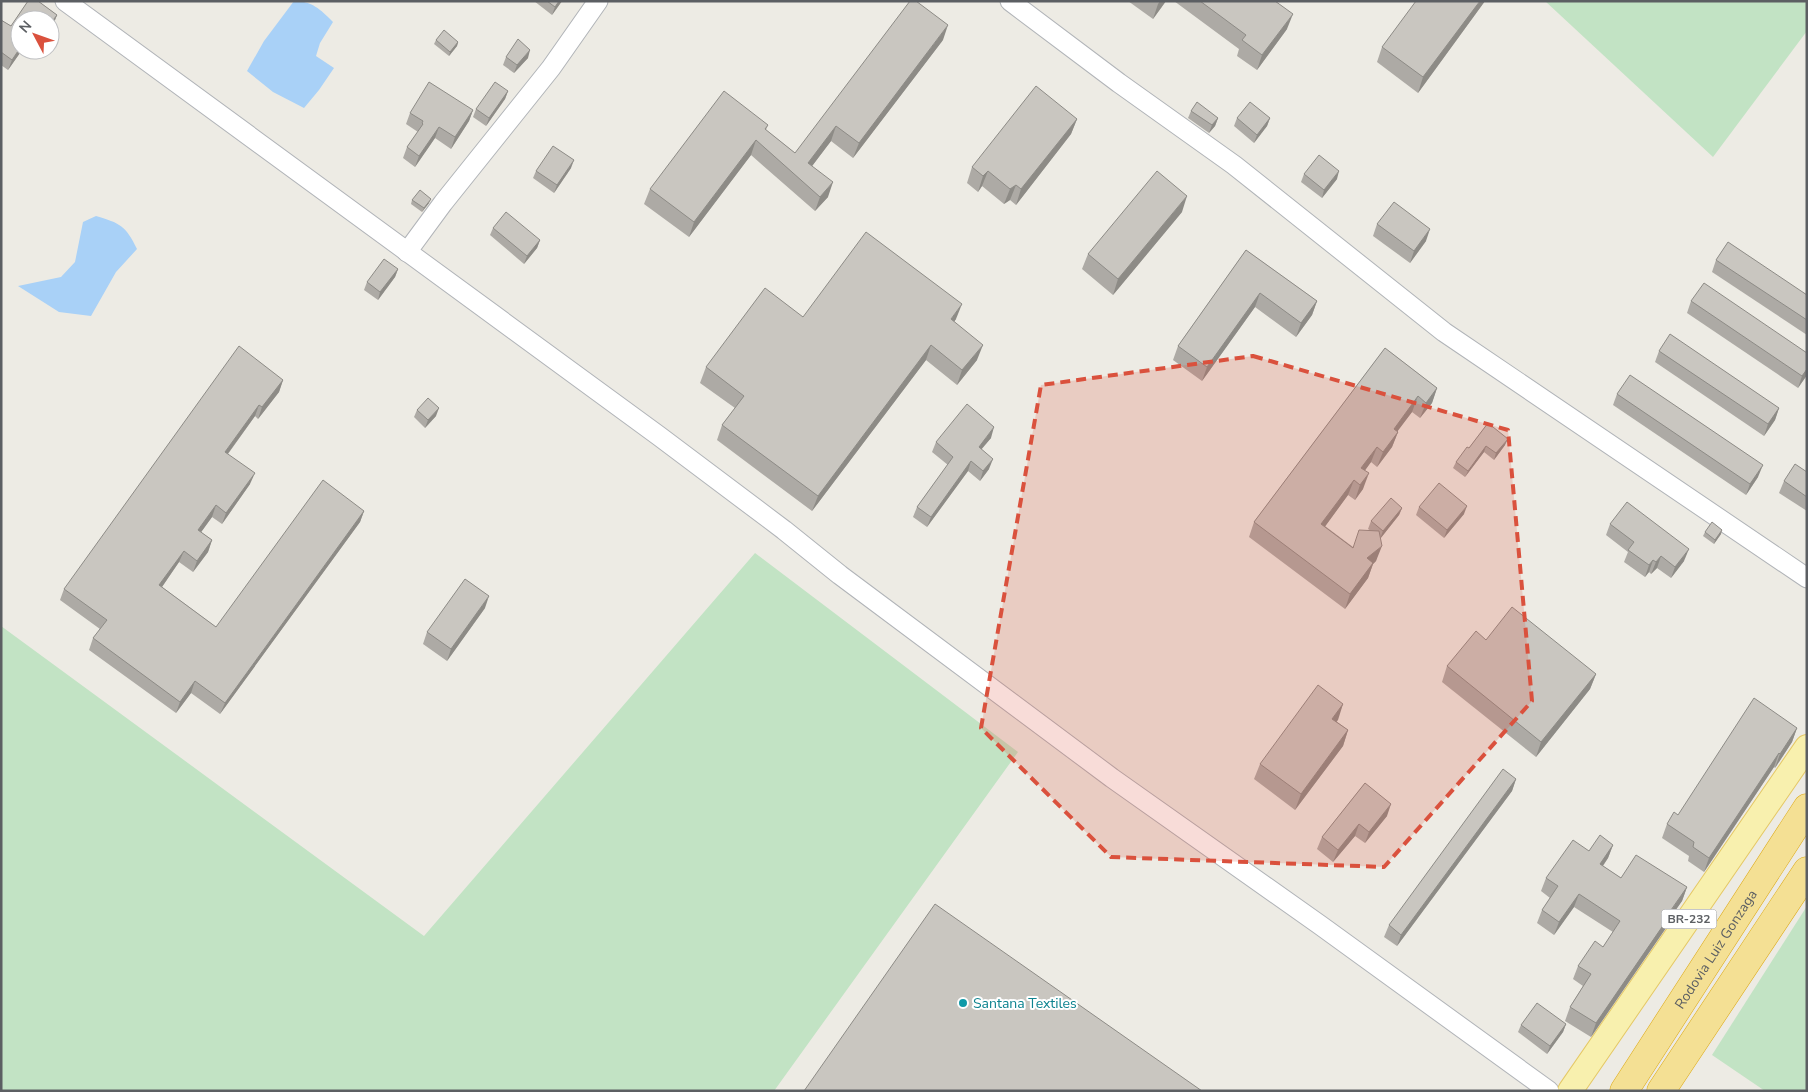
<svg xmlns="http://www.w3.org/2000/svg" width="1808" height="1092" viewBox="0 0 1808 1092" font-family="'Nunito Sans',sans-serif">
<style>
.green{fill:#c2e3c4}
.water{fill:#a9d1f7}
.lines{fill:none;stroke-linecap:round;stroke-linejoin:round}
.minor-casing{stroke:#b1b4b8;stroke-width:21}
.major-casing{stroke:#e5c865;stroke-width:26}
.highway-casing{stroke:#dda914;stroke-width:29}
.minor{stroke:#fff;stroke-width:19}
.major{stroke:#f8f0ae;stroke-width:24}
.highway{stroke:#f4e094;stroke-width:28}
.wall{fill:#adaaa5}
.shaded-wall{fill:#8d8b86}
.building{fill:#c9c6c0;stroke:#8d8b86}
.marked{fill:#da513d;fill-opacity:0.2;stroke:#da513d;stroke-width:4;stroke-dasharray:10 6;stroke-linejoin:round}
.culture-dot{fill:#0f9aa8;stroke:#fff;stroke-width:2}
.labels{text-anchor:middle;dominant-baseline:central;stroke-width:4;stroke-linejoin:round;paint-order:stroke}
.shield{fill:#fff;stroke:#8d8f92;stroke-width:1}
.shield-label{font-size:12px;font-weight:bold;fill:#5c5f63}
.street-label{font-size:14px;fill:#5c5f63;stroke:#fff}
.culture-label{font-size:14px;fill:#0d838f;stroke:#fff;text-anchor:start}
</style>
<rect width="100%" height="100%" fill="#edebe4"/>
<g class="green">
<polygon points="1545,1 1807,1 1807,31 1713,157"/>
<polygon points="755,553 1018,752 774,1091 1,1091 1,626 424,936"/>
<polygon points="1807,906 1807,1091 1765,1091 1712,1055"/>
</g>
<g class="water">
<path d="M294,1c18,0 26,8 39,21l-13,21 -4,13 18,12 -15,22 -15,18 -31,-16 -26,-21 17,-30z"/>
<path d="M96,216c24,7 30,10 41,33l-21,23 -25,44 -32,-4 -41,-26 43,-9 14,-15 8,-40z"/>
</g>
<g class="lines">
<defs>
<g id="minor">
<polyline points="65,1 659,436 784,530 840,575 1112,778 1320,925 1549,1091"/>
<polyline points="1010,1 1119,83 1234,165 1444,332 1807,578"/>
<polyline points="407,252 443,203 551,68 598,1"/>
</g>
<polyline id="major" points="1570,1091 1807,747"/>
<g id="highway">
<path id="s1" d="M1624,1091l183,-283"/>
<polyline points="1661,1091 1807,871"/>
</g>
</defs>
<use href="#minor" class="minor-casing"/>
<use href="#major" class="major-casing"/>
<use href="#highway" class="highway-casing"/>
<use href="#minor" class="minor"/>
<use href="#major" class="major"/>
<use href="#highway" class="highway"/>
</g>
<g class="wall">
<polygon points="28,1 38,1 57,15 53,25 50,29 50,20 20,20 20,50 22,50 8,70 1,65 1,20 11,26"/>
<polygon points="534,1 562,1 552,15"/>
<polygon points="1128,1 1166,1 1153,19"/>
<polygon points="1174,1 1278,1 1277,2 1287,29 1257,70 1237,56 1239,49"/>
<polygon points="1485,1 1418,93 1377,62 1382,47"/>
<polygon points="436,40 458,42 457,46 449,56 434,44"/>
<polygon points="943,40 853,158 831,141 812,166 828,197 815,211 751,155 689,237 644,204 650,189 768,125 766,130 795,153"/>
<polygon points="506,57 528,58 514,73 503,65"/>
<polygon points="508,91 505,99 486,126 473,117 476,109"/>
<polygon points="473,110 469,121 451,149 435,138 415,167 403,158 407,147 418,132 406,124 410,113"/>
<polygon points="1191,111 1218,118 1215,126 1209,133 1188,118"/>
<polygon points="1237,118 1270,118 1267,126 1254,143 1234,126"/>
<polygon points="1077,119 1071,134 1016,205 1010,200 1004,204 982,186 978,192 967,183 972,167"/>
<polygon points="571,168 554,193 533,178 536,171"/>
<polygon points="1304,174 1337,179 1322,198 1301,182"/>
<polygon points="412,200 429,203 422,212 411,204"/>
<polygon points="1182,212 1113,295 1082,269 1088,254"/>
<polygon points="1377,224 1426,241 1410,263 1373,236"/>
<polygon points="493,228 540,240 537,248 524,264 490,235"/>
<polygon points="1246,250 1317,301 1312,315 1296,337 1255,307 1202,381 1173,360 1178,346"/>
<polygon points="1716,260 1807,295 1807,335 1712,272"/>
<polygon points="398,269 395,277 378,300 364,290 367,282"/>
<polygon points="1691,301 1807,353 1807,375 1798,388 1687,313"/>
<polygon points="803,317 956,319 954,322 977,360 957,385 926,360 812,511 717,440 722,425 735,408 700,383 706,367"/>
<polygon points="1385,348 1437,388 1432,403 1420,418 1412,412 1397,431 1398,432 1392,447 1377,467 1371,462 1365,470 1363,489 1355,500 1348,495 1325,526 1353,547 1371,531 1368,529 1371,521 1402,508 1399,515 1380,539 1376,561 1373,564 1368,578 1345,609 1249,537 1254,522"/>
<polygon points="1659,351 1779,408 1775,420 1764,436 1655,362"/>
<polygon points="283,380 279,392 258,419 255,416 228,454 250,484 222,524 212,517 201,532 212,540 208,552 193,572 179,562 162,587 216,627 364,511 360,522 220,714 191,693 176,713 89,650 93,638 100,629 60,600 64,589"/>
<polygon points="1617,394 1758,477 1746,495 1613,405"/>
<polygon points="417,410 436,416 425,428 414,417"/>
<polygon points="1488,423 1505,445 1494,460 1484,452 1465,477 1453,468 1456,462 1469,448"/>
<polygon points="991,438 981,449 989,469 980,481 968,471 927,527 913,517 917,507 948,465 932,452 936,442"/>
<polygon points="1807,472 1807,511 1779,493 1784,481"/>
<polygon points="1419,507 1464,514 1444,538 1416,515"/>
<polygon points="1610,524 1684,561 1671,578 1657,568 1651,574 1649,572 1645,577 1624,562 1628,552 1606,535"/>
<polygon points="1705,532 1721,534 1714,544 1703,536"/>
<polygon points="485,608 447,661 423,644 427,632"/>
<polygon points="1486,640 1596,674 1590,689 1536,757 1442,682 1447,666"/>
<polygon points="1343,704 1336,721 1348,730 1343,746 1295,810 1254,779 1260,764"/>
<polygon points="1797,728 1792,742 1775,768 1774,767 1704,872 1688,861 1689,856 1662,838 1667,824"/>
<polygon points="1516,779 1512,791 1397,946 1384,937 1389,925"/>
<polygon points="1365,783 1387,816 1365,843 1355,836 1333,862 1317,849 1322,837"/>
<polygon points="1613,845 1608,858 1603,866 1621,878 1687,887 1682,901 1670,918 1668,925 1591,1037 1565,1021 1570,1007 1583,986 1573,979 1578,966 1603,947 1613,932 1574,907 1554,935 1537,923 1542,910 1550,898 1541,891 1546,878 1589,851"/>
<polygon points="1566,1024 1563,1032 1547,1054 1518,1032 1521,1025"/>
</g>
<g class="shaded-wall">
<polygon points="559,1 562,1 552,15 555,7"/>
<polygon points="1160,1 1166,1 1153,19 1158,4"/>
<polygon points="1480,1 1485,1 1418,93 1423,77"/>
<polygon points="1293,14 1287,29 1257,70 1262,55"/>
<polygon points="57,15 53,25 50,29 50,24"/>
<polygon points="948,25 943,40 853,158 859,143"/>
<polygon points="458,42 457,46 449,56 450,52"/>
<polygon points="20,48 20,50 22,50 8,70 12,60"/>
<polygon points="530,50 528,58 514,73 517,65"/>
<polygon points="508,91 505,99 486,126 489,118"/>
<polygon points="473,110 469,121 451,149 455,137"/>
<polygon points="1218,118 1215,126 1209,133 1212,125"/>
<polygon points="1270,118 1267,126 1254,143 1257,135"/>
<polygon points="1077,119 1071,134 1016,205 1021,189"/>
<polygon points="836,126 831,141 803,178 808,163"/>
<polygon points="439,127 435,138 415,167 419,156"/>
<polygon points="756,140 751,155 689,237 694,222"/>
<polygon points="574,160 571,168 554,193 557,185"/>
<polygon points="988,171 982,186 978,192 983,176"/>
<polygon points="1339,171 1337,179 1322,198 1324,190"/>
<polygon points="833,182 828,197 815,211 820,197"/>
<polygon points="1016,185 1010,200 1004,204 1010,189"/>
<polygon points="1187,196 1182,212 1113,295 1118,279"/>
<polygon points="431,199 429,203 422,212 424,208"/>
<polygon points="1430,229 1426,241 1410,263 1414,251"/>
<polygon points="540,240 537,248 524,264 527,256"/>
<polygon points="398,269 395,277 378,300 380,292"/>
<polygon points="1260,293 1255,307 1202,381 1207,367"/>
<polygon points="1317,301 1312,315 1296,337 1301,323"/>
<polygon points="962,304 956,319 945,334 951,319"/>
<polygon points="931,345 926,360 812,511 818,496"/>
<polygon points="983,345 977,360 957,385 962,370"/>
<polygon points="1807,369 1807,375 1798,388 1802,376"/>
<polygon points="283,380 279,392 258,419 262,407"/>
<polygon points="1437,388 1432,403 1420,418 1426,403"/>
<polygon points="1418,396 1412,412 1388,444 1394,429"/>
<polygon points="259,405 255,416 221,463 225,452"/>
<polygon points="439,408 436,416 425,428 428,420"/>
<polygon points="1779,408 1775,420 1764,436 1768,424"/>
<polygon points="994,427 991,438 975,457 979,447"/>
<polygon points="1398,432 1392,447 1377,467 1383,452"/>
<polygon points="1508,439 1505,445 1494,460 1496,453"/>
<polygon points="1486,446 1484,452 1465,477 1468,471"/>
<polygon points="1377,447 1371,462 1356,483 1361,468"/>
<polygon points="993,459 989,469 980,481 983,471"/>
<polygon points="971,461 968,471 927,527 931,517"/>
<polygon points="1763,465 1758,477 1746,495 1750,484"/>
<polygon points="255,473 250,484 222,524 226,513"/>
<polygon points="1369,473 1363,489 1355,500 1360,485"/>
<polygon points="1354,480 1348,495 1316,539 1321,524"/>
<polygon points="216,505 212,517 194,542 198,530"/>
<polygon points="1467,506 1464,514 1444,538 1447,530"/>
<polygon points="1402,508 1399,515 1380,539 1383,531"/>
<polygon points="364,511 360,522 220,714 225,703"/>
<polygon points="1722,530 1721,534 1714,544 1715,540"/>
<polygon points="212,540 208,552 193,572 197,561"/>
<polygon points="1382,546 1376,561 1373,564 1368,578 1345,609 1350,594 1367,558"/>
<polygon points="1689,549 1684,561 1671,578 1675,567"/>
<polygon points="184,551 179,562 155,597 159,585"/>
<polygon points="1661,556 1657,568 1651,574 1656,562"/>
<polygon points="1653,560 1649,572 1645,577 1649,565"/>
<polygon points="489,596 485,608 447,661 451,649"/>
<polygon points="1596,674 1590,689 1536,757 1541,742"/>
<polygon points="195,681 191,693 176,713 180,702"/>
<polygon points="1343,704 1338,720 1327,734 1332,719"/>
<polygon points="1797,728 1792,742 1775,768 1780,754"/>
<polygon points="1348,730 1343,746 1295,810 1301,794"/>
<polygon points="1779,753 1774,767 1704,872 1709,858"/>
<polygon points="1516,779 1512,791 1397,946 1401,935"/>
<polygon points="1391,804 1387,816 1365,843 1369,832"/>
<polygon points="1359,824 1355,836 1333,862 1338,850"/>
<polygon points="1613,845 1608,858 1595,877 1600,864"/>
<polygon points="1687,887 1682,901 1670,918 1668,925 1591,1037 1596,1023"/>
<polygon points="1579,894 1574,907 1554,935 1559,922"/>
<polygon points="1566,1024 1563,1032 1547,1054 1550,1046"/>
</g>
<g class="building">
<polygon points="28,1 38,1 57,15 50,24 50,20 20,20 20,48 12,60 1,52 1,20 11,26"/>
<polygon points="547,1 559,1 555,7"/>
<polygon points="910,1 916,1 948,25 859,143 836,126 808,163 833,182 820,197 756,140 694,222 650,189 724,91 768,125 765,129 795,153"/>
<polygon points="1200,1 1275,1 1293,14 1262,55 1242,40 1246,35"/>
<polygon points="1416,1 1480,1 1423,77 1382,47"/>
<polygon points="444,30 458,42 450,52 436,40"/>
<polygon points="518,39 530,50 517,65 506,57"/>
<polygon points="429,82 473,110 455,137 439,127 419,156 407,147 423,124 422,123 423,121 410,113"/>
<polygon points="495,82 508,91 489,118 476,109"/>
<polygon points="1036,86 1077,119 1021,189 1016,185 1010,189 988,171 983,176 972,167"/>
<polygon points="1197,102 1218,118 1212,125 1191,111"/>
<polygon points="1250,102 1270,118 1257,135 1237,118"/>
<polygon points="553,146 574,160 557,185 536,171"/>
<polygon points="1319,155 1339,171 1324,190 1304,174"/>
<polygon points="1157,171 1187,196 1118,279 1088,254"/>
<polygon points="420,190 431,199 424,208 412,200"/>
<polygon points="1394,202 1430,229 1414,251 1377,224"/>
<polygon points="506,212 540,240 527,256 493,228"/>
<polygon points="866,232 962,304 951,319 983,345 962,370 931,345 818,496 722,425 744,396 706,367 765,288 803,317"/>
<polygon points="1728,242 1807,295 1807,320 1716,260"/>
<polygon points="1246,250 1317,301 1301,323 1260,293 1207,367 1178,346"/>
<polygon points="384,259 398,269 380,292 367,282"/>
<polygon points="1704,283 1807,353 1807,369 1802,376 1691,301"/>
<polygon points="1670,334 1779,408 1768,424 1659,351"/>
<polygon points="239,346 283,380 262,407 259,405 225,452 255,473 226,513 216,505 198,530 212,540 197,561 184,551 159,585 216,627 323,480 364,511 225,703 195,681 180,702 93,638 107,620 64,589"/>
<polygon points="1385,348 1437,388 1426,403 1418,396 1394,429 1398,432 1383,452 1377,447 1361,468 1369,473 1360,485 1354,480 1321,524 1353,548 1359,530 1379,531 1382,546 1367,558 1373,563 1350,594 1254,522"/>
<polygon points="1630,375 1763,465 1750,484 1617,394"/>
<polygon points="428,398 439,408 428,420 417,410"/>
<polygon points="967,404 994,427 979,447 993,459 983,471 971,461 931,517 917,507 953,457 936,442"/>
<polygon points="1488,423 1508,439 1496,453 1486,446 1468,471 1456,462 1467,447 1469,448"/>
<polygon points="1795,464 1807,472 1807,497 1784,481"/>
<polygon points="1439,483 1467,506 1447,530 1419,507"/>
<polygon points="1391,498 1402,508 1383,531 1371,521"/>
<polygon points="1627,502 1689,549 1675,567 1661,556 1656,562 1653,560 1649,565 1628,550 1634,542 1610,524"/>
<polygon points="1712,522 1722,530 1715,540 1705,532"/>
<polygon points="465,579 489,596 451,649 427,632"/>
<polygon points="1512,607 1596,674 1541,742 1447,666 1476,631 1486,640"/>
<polygon points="1318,685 1343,704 1332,719 1348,730 1301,794 1260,764"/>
<polygon points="1754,698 1797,728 1780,754 1779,753 1709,858 1693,847 1694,842 1667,824 1674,812 1678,815"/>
<polygon points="1503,769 1516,779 1401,935 1389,925"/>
<polygon points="1365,783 1391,804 1369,832 1359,824 1338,850 1322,837"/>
<polygon points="1600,835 1613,845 1600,864 1621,878 1636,855 1687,887 1671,910 1673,911 1596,1023 1570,1007 1591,974 1578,966 1595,941 1603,947 1620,921 1579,894 1559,922 1542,910 1558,886 1546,878 1573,840 1589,851"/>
<polygon points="935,904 1202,1091 804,1091"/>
<polygon points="1537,1003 1566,1024 1550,1046 1521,1025"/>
</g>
<path class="marked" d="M1253,356l255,74 24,271 -148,166 -273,-10 -130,-129 60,-343z"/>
<circle class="culture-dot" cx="963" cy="1003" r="5"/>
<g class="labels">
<rect class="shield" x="1661.5" y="909.5" width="55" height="19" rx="4"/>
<g class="shield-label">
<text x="1689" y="919">BR-232</text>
</g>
<g class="street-label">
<text stroke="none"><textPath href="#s1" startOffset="169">Rodovia Luiz Gonzaga</textPath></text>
</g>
<g class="culture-label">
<text x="973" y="1003">Santana Textiles</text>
</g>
</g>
<rect width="1808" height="1092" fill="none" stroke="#5c5f63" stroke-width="5"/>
<g transform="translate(35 35) rotate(311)"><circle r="24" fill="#ffffff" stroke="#bebfc1"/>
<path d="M0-4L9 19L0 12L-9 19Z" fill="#da513d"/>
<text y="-8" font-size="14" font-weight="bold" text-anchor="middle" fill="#5c5f63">N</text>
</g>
</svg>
